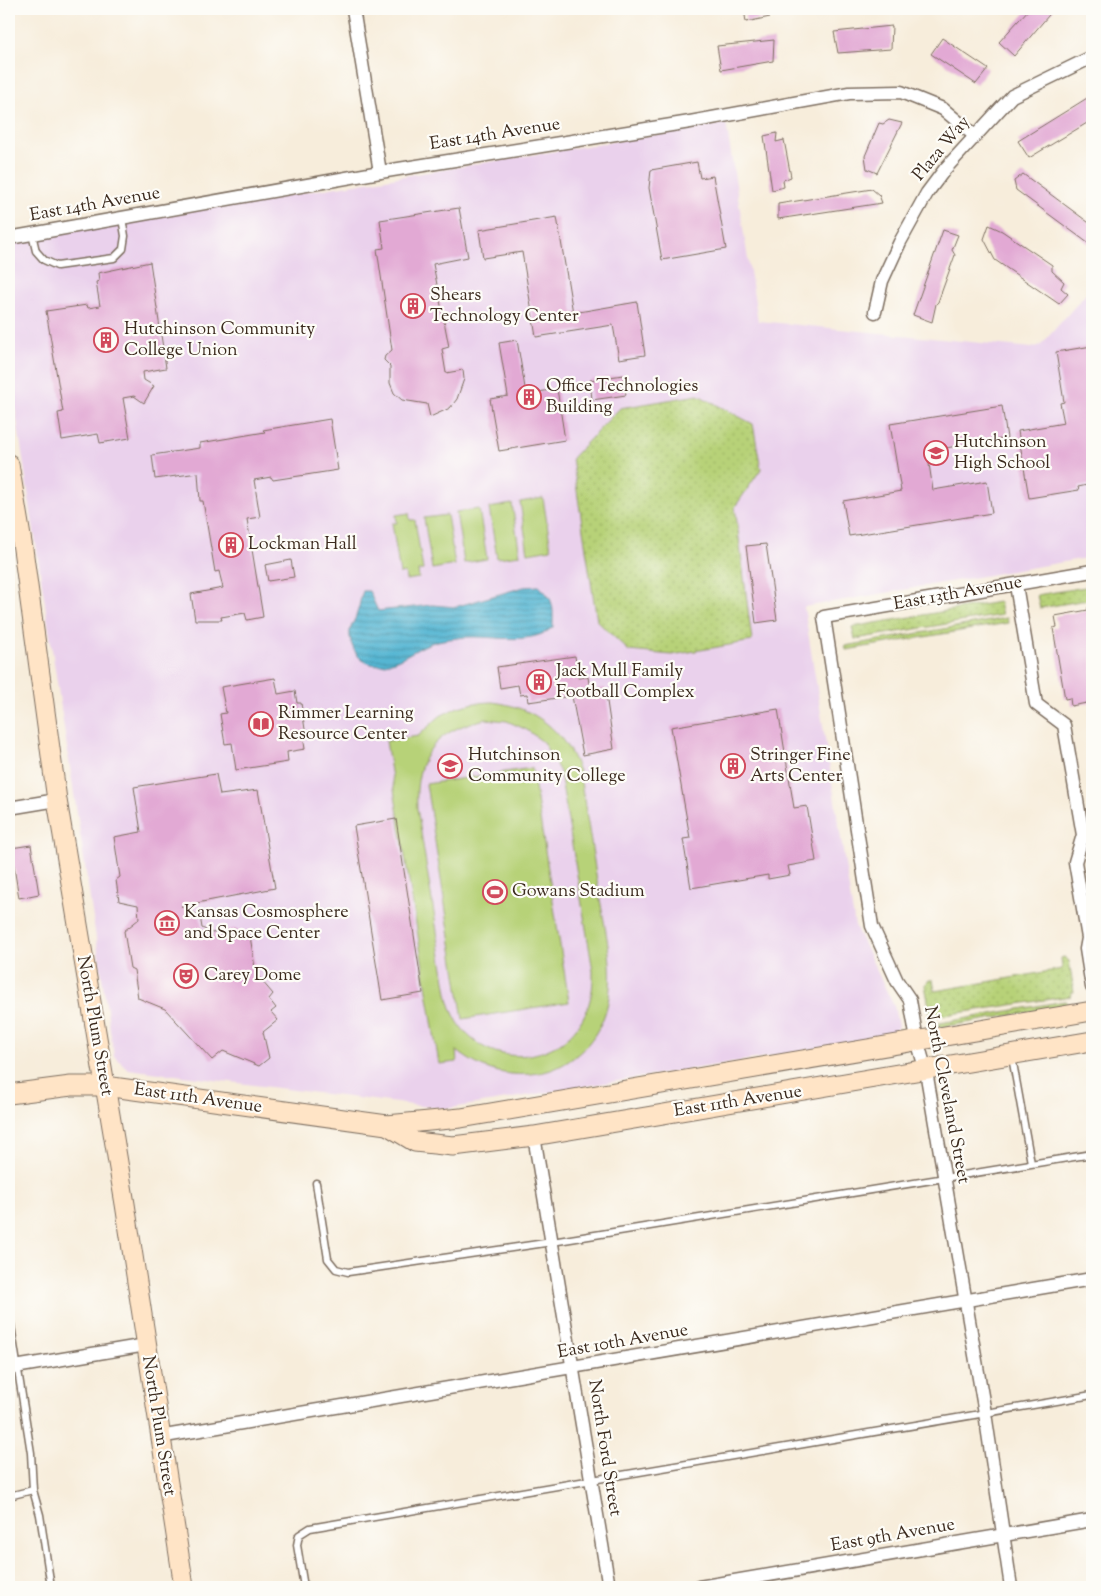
<svg xmlns="http://www.w3.org/2000/svg" width="1101" height="1596" viewBox="0 0 1101 1596" font-family="'Sorts Mill Goudy',serif">
<style>
.built{fill:#ead1ec}
.grass{fill:url(#grass-dots);stroke:#797e4b}
.pitch{fill:#b7d278;stroke:#797e4b;fill-rule:evenodd}
.water{fill:url(#water-rules);stroke:#487078}
.building{fill:#e2a9d4}
.lines{fill:none;stroke-linecap:round;stroke-linejoin:round}
.lane-casing{stroke:#7d6e60;stroke-width:9}
.street-casing{stroke:#7d6e60;stroke-width:15}
.secondary-casing{stroke:#7d6e60;stroke-width:21}
.lane{stroke:#fff;stroke-width:6}
.street{stroke:#fff;stroke-width:12}
.secondary{stroke:#ffe4c6;stroke-width:19}
.labels{text-anchor:middle;dominant-baseline:central;stroke-width:4.5;stroke-linejoin:round;paint-order:stroke}
.street-label{font-size:18px;fill:#3b2a1e;stroke:#fdfcf7}
.poi-label{font-size:18px;fill:#3b2a1e;stroke:#fdfcf7;text-anchor:start}
</style>
<defs>
<pattern id="grass-dots" width="8" height="8" patternUnits="userSpaceOnUse" patternTransform="scale(1.25)"><rect width="8" height="8" fill="#b7d278"/><path d="M2 2h.1M6 6h.1" fill="none" stroke="#9eb467" stroke-width="1.8" stroke-linecap="round"/></pattern>
<pattern id="water-rules" width="6" height="5" patternUnits="userSpaceOnUse" patternTransform="scale(1.25)"><rect width="6" height="5" fill="#54b6d3"/><path d="M0 2.5h6" fill="none" stroke="#4794ab"/></pattern>
</defs>
<rect width="100%" height="100%" fill="#fdfcf7"/>
<filter id="ink" filterUnits="userSpaceOnUse"><feTurbulence type="fractalNoise" baseFrequency=".02" numOctaves="2"/><feDisplacementMap in="SourceGraphic" scale="10" xChannelSelector="R" yChannelSelector="G"/><feConvolveMatrix kernelMatrix="1 2 1 2 8 2 1 2 1" color-interpolation-filters="sRGB"/></filter>
<filter id="wash" filterUnits="userSpaceOnUse"><feTurbulence type="fractalNoise" baseFrequency=".0096" numOctaves="4" result="noise"/><feDisplacementMap in="SourceGraphic" scale="20" xChannelSelector="R" yChannelSelector="G"/><feGaussianBlur stdDeviation="1.12" result="paint"/><feColorMatrix in="noise" values="0 0 0 0 0 0 0 0 0 0 0 0 0 0 0 0 0 1.4 0 .05"/><feComposite in="paint" operator="in"/></filter>
<g filter="url(#wash)">
<rect width="100%" height="100%" fill="#f7eddb"/>
<polygon class="built" points="726,123 758,321 1032,348 1041,345 1092,287 1092,557 804,607 855,926 894,1006 898,1026 895,1031 889,1037 445,1109 128,1069 114,1056 9,367 9,241"/>
<g class="grass">
<polygon points="698,395 753,424 761,469 735,507 752,641 672,655 629,651 597,621 572,458 620,408"/>
<polygon points="1092,586 1092,599 1040,608 1037,595"/>
<polygon points="999,602 1002,615 855,639 852,627"/>
<polygon points="1007,618 1008,623 846,650 845,646"/>
<polygon points="1064,957 1069,961 1074,992 1071,992 1071,996 931,1017 925,985 929,980 933,980 935,991 1062,969 1061,958"/>
<polygon points="1065,1001 1069,1004 1064,1006 942,1027 935,1024"/>
</g>
<g class="pitch">
<polygon points="543,498 551,549 528,553 520,502"/>
<polygon points="512,504 520,555 497,558 489,508"/>
<polygon points="479,509 487,559 464,563 456,512"/>
<polygon points="409,513 410,520 415,520 423,570 418,571 419,578 406,580 405,573 400,574 392,523 397,523 396,515"/>
<polygon points="447,515 455,565 432,569 424,518"/>
<path d="M492,702c43,5 72,28 87,69 7,39 13,77 19,116 8,53 28,111 -10,157 -11,13 -27,24 -44,28 -33,7 -63,-1 -88,-22l1,12 -18,2 -53,-323 32,-5 22,-20 18,-9 17,-4zM486,719l21,2 20,9 16,12 17,30 33,199c4,102 -129,115 -146,22l-30,-185c-3,-52 18,-78 69,-89z"/>
<polygon points="532,768 569,1002 463,1019 426,784"/>
</g>
<path class="water" d="M539,586c16,14 14,21 14,41 -24,21 -65,6 -96,11 -8,1 -18,2 -26,5 -21,7 -51,36 -73,13 -5,-6 -9,-17 -8,-25 1,-6 6,-12 7,-18 3,-7 3,-15 6,-22h6l9,20 54,-6 23,2 69,-20z"/>
<g id="blocks">
<g class="building">
<polygon points="744,9 768,9 770,17 746,22"/>
<polygon points="1029,9 1054,9 1014,56 999,42"/>
<polygon points="892,26 891,49 838,53 834,32"/>
<polygon points="942,38 988,69 976,84 931,54"/>
<polygon points="774,40 773,61 721,70 717,46"/>
<polygon points="1092,95 1092,120 1029,158 1018,141"/>
<polygon points="889,120 902,123 877,173 867,169 865,156 879,123 883,124"/>
<polygon points="777,133 776,142 784,140 791,177 783,180 784,187 772,190 764,136"/>
<polygon points="697,162 700,178 713,176 726,249 662,260 649,188 651,170"/>
<polygon points="1023,174 1092,225 1092,246 1016,190 1014,181"/>
<polygon points="872,189 879,195 882,203 778,219 778,204"/>
<polygon points="459,208 468,257 433,264 449,347 442,349 446,373 463,370 464,379 457,399 450,408 430,417 427,404 402,400 394,393 390,383 390,366 384,360 385,356 392,350 377,249 384,248 380,220"/>
<polygon points="557,217 573,313 637,302 645,355 619,359 613,325 536,337 522,252 483,258 479,230"/>
<polygon points="989,225 1002,231 1052,265 1052,271 1064,282 1061,288 1068,294 1059,304 995,260 984,239"/>
<polygon points="943,230 958,235 952,250 955,255 938,302 936,304 932,322 913,315"/>
<polygon points="150,262 166,368 143,372 144,380 154,386 144,403 134,396 123,398 130,438 100,443 98,434 62,440 58,413 63,412 46,311 87,305 88,308 100,306 96,282 99,281 98,273"/>
<polygon points="517,340 526,394 557,389 565,440 499,451 490,399 508,396 499,343"/>
<polygon points="1092,346 1092,484 1078,487 1079,490 1029,498 1018,431 1064,423 1060,403 1064,402 1056,352"/>
<polygon points="623,375 626,395 592,400 590,380"/>
<polygon points="1002,406 1007,438 927,451 933,490 987,481 992,513 849,536 843,501 901,491 890,424"/>
<polygon points="330,419 338,470 273,480 271,477 254,480 260,517 247,519 263,617 247,620 245,613 221,617 222,620 195,620 191,594 223,588 219,571 215,572 203,501 200,501 198,473 155,479 152,455 200,448 200,443 265,432 263,430"/>
<polygon points="766,544 777,620 756,623 746,546"/>
<polygon points="291,560 294,577 268,581 265,565"/>
<polygon points="1092,606 1092,702 1071,706 1070,698 1065,699 1053,628 1057,627 1055,616 1088,610 1088,607"/>
<polygon points="575,656 578,678 588,677 590,690 605,688 614,749 583,755 572,696 528,702 527,694 520,695 518,685 500,688 497,667"/>
<polygon points="275,678 278,694 295,691 297,703 301,703 306,736 303,736 305,749 287,752 288,762 236,770 232,743 225,744 220,714 226,713 221,687"/>
<polygon points="778,709 794,808 807,806 816,861 788,866 790,875 768,879 768,875 691,888 683,839 690,838 671,727"/>
<polygon points="216,774 220,795 258,790 275,888 181,906 200,916 202,928 212,933 235,929 250,936 256,974 273,994 269,999 276,1008 271,1012 278,1020 263,1032 269,1058 259,1066 223,1051 212,1060 165,1009 138,998 134,970 130,968 124,931 139,919 138,905 119,901 116,880 120,877 114,837 141,832 134,787"/>
<polygon points="396,819 423,993 382,1000 354,826"/>
<polygon points="31,845 39,894 19,898 11,848"/>
</g>
</g>
</g>
<g filter="url(#ink)">
<use href="#blocks" fill-opacity="0" stroke="#7d6e60" stroke-width="1"/>
<g class="lines">
<defs>
<g id="lane">
<polyline points="9,218 12,237"/>
<polyline points="32,234 36,251 44,260 57,266 114,258 123,249 125,236 122,218"/>
<polyline points="1012,1057 1031,1163"/>
<polyline points="316,1183 328,1259 336,1269 348,1272 552,1242 1092,1154"/>
<polyline points="9,1313 31,1453 33,1490 40,1515 51,1587"/>
<polyline points="9,1496 33,1490"/>
<polyline points="304,1587 297,1545 299,1535 310,1528 1092,1395"/>
</g>
<g id="street">
<polyline points="353,9 380,172"/>
<polyline points="9,238 380,172 690,122 849,93 901,92 943,109 975,136"/>
<polyline points="875,312 882,281 900,242 927,193 945,169 1012,96 1092,57"/>
<polyline points="1016,585 1036,704 1064,725 1083,835 1075,862 1088,938 1086,949 1092,987"/>
<polyline points="9,808 57,800"/>
<polyline points="534,1136 609,1587"/>
<polyline points="9,1368 146,1345"/>
<polyline points="159,1437 1092,1279"/>
<polyline points="699,1587 1092,1520"/>
<polyline points="1011,1587 985,1413 926,1071 917,1040 910,1000 897,981 872,926 824,617 1092,571"/>
</g>
<g id="secondary">
<polyline points="9,464 23,549 57,800 125,1204 184,1587"/>
<polyline points="9,1094 71,1086 105,1086 387,1125 461,1118 1092,1011"/>
<polyline points="387,1125 415,1142 453,1146 534,1136 1092,1041"/>
</g>
</defs>
<use href="#lane" class="lane-casing"/>
<use href="#street" class="street-casing"/>
<use href="#secondary" class="secondary-casing"/>
<use href="#lane" class="lane"/>
<use href="#street" class="street"/>
<use href="#secondary" class="secondary"/>
</g>
</g>
<defs>
<symbol id="building-ring" viewBox="-11 -11 22 22"><circle r="9.5" fill="#fdfcf7" stroke="#d1495b" stroke-width="1.5"/><path d="M-4-6H4V6H1V3H-1V6H-4ZM-2.5-4.3h1.7v1.8h-1.7ZM.8-4.3h1.7v1.8H.8ZM-2.5-1h1.7V.8h-1.7ZM.8-1h1.7V.8H.8Z" fill="#d1495b"/></symbol>
<symbol id="school-ring" viewBox="-11 -11 22 22"><circle r="9.5" fill="#fdfcf7" stroke="#d1495b" stroke-width="1.5"/><path d="M0-5L7-2L0 1L-7-2ZM-4 1L0 2.5L4 1V4Q0 6-4 4Z" fill="#d1495b"/></symbol>
<symbol id="library-ring" viewBox="-11 -11 22 22"><circle r="9.5" fill="#fdfcf7" stroke="#d1495b" stroke-width="1.5"/><path d="M-6-4Q-3-5.5-.7-3.5V5Q-3 3-6 4ZM6-4Q3-5.5 .7-3.5V5Q3 3 6 4Z" fill="#d1495b"/></symbol>
<symbol id="university-ring" viewBox="-11 -11 22 22"><circle r="9.5" fill="#fdfcf7" stroke="#d1495b" stroke-width="1.5"/><path d="M0-5L7-2L0 1L-7-2ZM-4 1L0 2.5L4 1V4Q0 6-4 4Z" fill="#d1495b"/></symbol>
<symbol id="stadium-ring" viewBox="-11 -11 22 22"><circle r="9.5" fill="#fdfcf7" stroke="#d1495b" stroke-width="1.5"/><path d="M0-5a6.5 5 0 1 0 0 10a6.5 5 0 1 0 0-10ZM-3.5-1.8h7v3.6h-7Z" fill="#d1495b"/></symbol>
<symbol id="museum-ring" viewBox="-11 -11 22 22"><circle r="9.5" fill="#fdfcf7" stroke="#d1495b" stroke-width="1.5"/><path d="M0-6L6-3V-2H-6V-3ZM-5-1h2V3h-2ZM-1-1h2V3h-2ZM3-1h2V3H3ZM-6 4H6V6H-6Z" fill="#d1495b"/></symbol>
<symbol id="theatre-ring" viewBox="-11 -11 22 22"><circle r="9.5" fill="#fdfcf7" stroke="#d1495b" stroke-width="1.5"/><path d="M-5-5.5Q0-4 5-5.5V0Q5 5 0 6Q-5 5-5 0ZM-3.3-2.5H-1v1.5H-3.3ZM1-2.5H3.3v1.5H1ZM-2.8 1Q0 5.5 2.8 1Z" fill="#d1495b"/></symbol>
</defs>
<g fill-rule="evenodd">
<use href="#building-ring" x="399" y="292" width="28" height="28"/>
<use href="#building-ring" x="92" y="326" width="28" height="28"/>
<use href="#building-ring" x="515" y="383" width="28" height="28"/>
<use href="#school-ring" x="922" y="439" width="28" height="28"/>
<use href="#building-ring" x="217" y="531" width="28" height="28"/>
<use href="#building-ring" x="525" y="668" width="28" height="28"/>
<use href="#library-ring" x="247" y="710" width="28" height="28"/>
<use href="#university-ring" x="436" y="752" width="28" height="28"/>
<use href="#building-ring" x="719" y="752" width="28" height="28"/>
<use href="#stadium-ring" x="481" y="878" width="28" height="28"/>
<use href="#museum-ring" x="153" y="909" width="28" height="28"/>
<use href="#theatre-ring" x="172" y="962" width="28" height="28"/>
</g>
<g class="labels">
<g class="street-label">
<text transform="translate(495 135) rotate(-9)">East 14th Avenue</text>
<text transform="translate(942 149) rotate(-50)">Plaza Way</text>
<text transform="translate(95 205) rotate(-10)">East 14th Avenue</text>
<text transform="translate(958 594) rotate(-10)">East 13th Avenue</text>
<text transform="translate(94 1026) rotate(80)">North Plum Street</text>
<text transform="translate(946 1095) rotate(79)">North Cleveland Street</text>
<text transform="translate(198 1099) rotate(8)">East 11th Avenue</text>
<text transform="translate(738 1102) rotate(-9)">East 11th Avenue</text>
<text transform="translate(623 1342) rotate(-10)">East 10th Avenue</text>
<text transform="translate(158 1426) rotate(81)">North Plum Street</text>
<text transform="translate(604 1448) rotate(81)">North Ford Street</text>
<text transform="translate(893 1536) rotate(-10)">East 9th Avenue</text>
</g>
<g class="poi-label">
<text x="430" y="296">Shears<tspan x="430" dy="21">Technology Center</tspan></text>
<text x="124" y="330">Hutchinson Community<tspan x="124" dy="21">College Union</tspan></text>
<text x="546" y="387">Office Technologies<tspan x="546" dy="21">Building</tspan></text>
<text x="954" y="443">Hutchinson<tspan x="954" dy="21">High School</tspan></text>
<text x="248" y="545">Lockman Hall</text>
<text x="556" y="672">Jack Mull Family<tspan x="556" dy="21">Football Complex</tspan></text>
<text x="278" y="714">Rimmer Learning<tspan x="278" dy="21">Resource Center</tspan></text>
<text x="468" y="756">Hutchinson<tspan x="468" dy="21">Community College</tspan></text>
<text x="750" y="756">Stringer Fine<tspan x="750" dy="21">Arts Center</tspan></text>
<text x="512" y="892">Gowans Stadium</text>
<text x="184" y="913">Kansas Cosmosphere<tspan x="184" dy="21">and Space Center</tspan></text>
<text x="204" y="976">Carey Dome</text>
</g>
</g>
<rect width="1101" height="1596" fill="none" stroke="#fdfcf7" stroke-width="30"/>
</svg>
